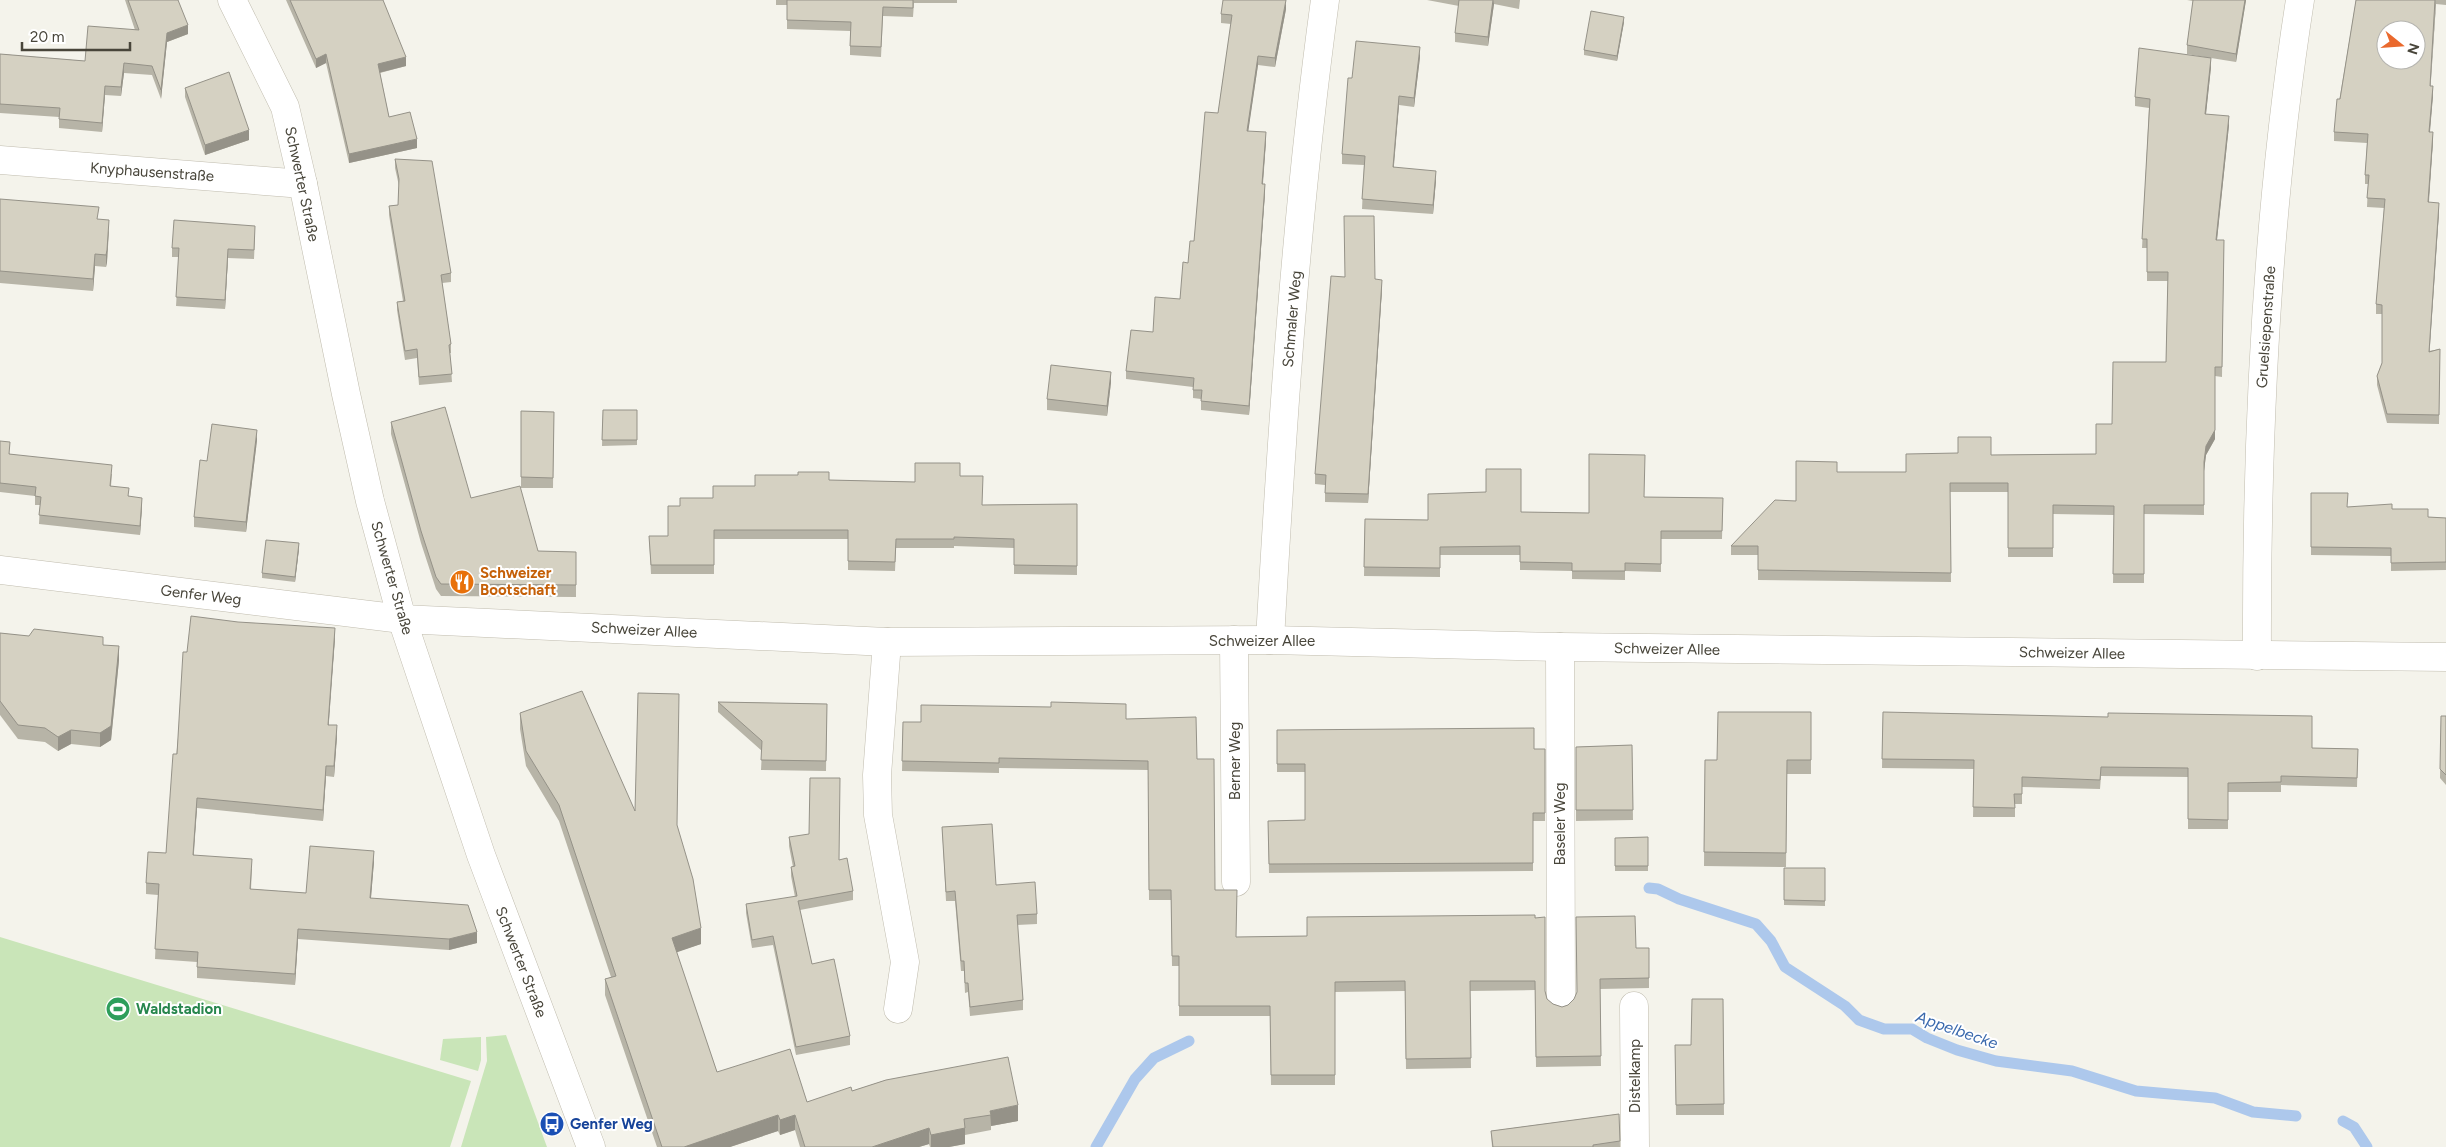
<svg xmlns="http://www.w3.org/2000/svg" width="2446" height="1147" viewBox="0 0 2446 1147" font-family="Figtree,sans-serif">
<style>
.green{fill:#c9e5b8}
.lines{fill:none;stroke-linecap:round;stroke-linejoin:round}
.stream{stroke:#adc8ec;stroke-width:11}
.minor-casing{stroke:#c0bcae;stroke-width:29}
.tertiary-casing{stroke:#c0bcae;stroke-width:29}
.minor{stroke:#fff;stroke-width:28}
.tertiary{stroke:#fff;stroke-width:28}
.wall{fill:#b7b4a7}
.shaded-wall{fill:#959288}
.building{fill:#d5d1c2;stroke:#959288;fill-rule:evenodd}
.labels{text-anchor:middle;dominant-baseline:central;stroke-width:4;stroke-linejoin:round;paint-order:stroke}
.street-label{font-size:15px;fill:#48453a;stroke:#fff}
.food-label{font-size:15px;font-weight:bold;fill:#c56008;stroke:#fff;text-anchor:start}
.leisure-label{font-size:15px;font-weight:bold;fill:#27864d;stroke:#fff;text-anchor:start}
.transit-label{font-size:15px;font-weight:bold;fill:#164399;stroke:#fff;text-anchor:start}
.water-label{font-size:16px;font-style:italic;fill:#3a69ad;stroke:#fff}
</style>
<rect width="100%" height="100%" fill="#f4f3eb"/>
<g class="green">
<polygon points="0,937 471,1081 450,1147 0,1147"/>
<polygon points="506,1035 547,1147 461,1147 487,1061 486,1037"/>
<polygon points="481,1037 481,1060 478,1071 440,1060 443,1039"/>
</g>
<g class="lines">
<g class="stream">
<polyline points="1649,888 1658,889 1679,899 1756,924 1771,941 1785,967 1845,1006 1859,1020 1884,1029 1912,1029 1927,1038 1957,1050 1996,1061 2072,1071 2136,1091 2215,1098 2253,1112 2296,1116"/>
<polyline points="2343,1121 2354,1127 2367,1147"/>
<polyline points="1096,1147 1135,1079 1154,1058 1189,1041"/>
</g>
<defs>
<g id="minor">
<polyline points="0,160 303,184"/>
<polyline points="0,570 402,619 887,642 1270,640 1560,647 2446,657"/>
<polyline points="1234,640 1236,882"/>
<path d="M1270,640c12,-214 26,-428 55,-640"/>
<polyline points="887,642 877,775 878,815 905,962 898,1009"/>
<polyline points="1560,647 1561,1001"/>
<path d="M2257,656c-1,-219 9,-439 43,-656"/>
<polyline points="1634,1006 1635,1147"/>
</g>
<polyline id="tertiary" points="232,0 285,107 303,184 346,394 370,501 402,619 481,855 591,1147"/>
</defs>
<use href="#minor" class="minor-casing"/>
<use href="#tertiary" class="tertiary-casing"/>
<use href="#minor" class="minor"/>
<use href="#tertiary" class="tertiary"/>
</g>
<g class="wall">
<polygon points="125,0 178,0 188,34 167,42 161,99 152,75 124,73 121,96 105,95 102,132 59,128 59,117 0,113 0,54 85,61 135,30"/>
<polygon points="286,0 383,0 406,66 380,73 389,117 417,148 349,163 326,63 316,68"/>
<polygon points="776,0 957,0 957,3 914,3 913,17 883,16 881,57 850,55 850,31 787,29 787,5 776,5"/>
<polygon points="1427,0 1520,0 1519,9 1494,4 1488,46 1455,42 1455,33 1459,6"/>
<polygon points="2187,0 2246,0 2236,62 2211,58 2211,67 2206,114 2229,125 2217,240 2224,240 2222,377 2215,376 2215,439 2206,455 2204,471 2204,515 2144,514 2144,583 2113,583 2114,515 2053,514 2053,557 2008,557 2008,492 1950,492 1951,582 1758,580 1758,555 1731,555 1731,546 1837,472 1906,472 1991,455 2096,454 2112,424 2166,362 2168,281 2147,281 2147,248 2142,248 2149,108 2135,106 2135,97 2204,57 2187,54 2187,45 2193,1"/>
<polygon points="2356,0 2446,0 2446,5 2436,4 2430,86 2433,95 2430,132 2433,141 2429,202 2439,212 2429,351 2440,349 2439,424 2387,423 2377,385 2377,376 2382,363 2382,314 2376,314 2376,304 2384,208 2367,207 2368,184 2365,184 2365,175 2367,143 2334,141 2334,132"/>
<polygon points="1286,9 1275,67 1258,65 1248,131 1266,141 1263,184 1265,193 1249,415 1201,410 1201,399 1193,398 1193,387 1126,379 1126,371 1153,332 1180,299 1188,263 1194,241 1218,113 1231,24 1221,23 1221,14"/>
<polygon points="1624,22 1617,61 1584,55 1584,50"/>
<polygon points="1420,57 1414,107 1399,105 1393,167 1436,180 1433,214 1362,209 1364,165 1342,164 1342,154 1352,78"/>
<polygon points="185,88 249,140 205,155 185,97"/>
<polygon points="395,159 451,273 451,282 442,283 451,344 451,353 450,353 452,382 419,385 417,358 405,360 397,310 397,302 403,301 389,215 389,206 398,205 399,186 395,168"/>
<polygon points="0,199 99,220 109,232 107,262 106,267 95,266 93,291 0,283"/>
<polygon points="255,236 254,259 228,258 225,309 176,306 179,257 172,257 172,248"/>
<polygon points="1375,279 1382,289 1368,503 1325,502 1325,485 1315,484 1315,474"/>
<polygon points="1111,382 1107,416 1047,410 1047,399"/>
<polygon points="603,410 637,410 637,445 602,446"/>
<polygon points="521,411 554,412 553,488 521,488"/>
<polygon points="391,422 471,498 538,551 576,552 576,597 441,596 436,589 421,543 391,434"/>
<polygon points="257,440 246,532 194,527 194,517 207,461"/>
<polygon points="0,441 10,454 112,474 111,486 129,496 142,507 140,535 39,524 40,505 35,505 35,496 0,492"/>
<polygon points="960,476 982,505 1077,504 1077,575 1014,574 1014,548 954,546 954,548 896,548 895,571 848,570 848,539 714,539 714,574 651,574 649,536 668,536 680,506 713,498 755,486 829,480 915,482"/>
<polygon points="2311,493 2348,507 2392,509 2428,517 2446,518 2446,570 2391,571 2391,556 2311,555"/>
<polygon points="1644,497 1723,498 1722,539 1661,539 1661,572 1625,571 1625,580 1572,579 1572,571 1520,570 1520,555 1440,555 1440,577 1364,576 1365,519 1428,520 1521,512 1589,513"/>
<polygon points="299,549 295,582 262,578 262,573"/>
<polygon points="0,633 103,645 119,660 111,740 100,747 71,744 58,751 45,742 18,739 0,715"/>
<polygon points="335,638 328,725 337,736 334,777 326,776 323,821 197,808 193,855 252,869 251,889 306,893 374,861 371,898 477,943 449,950 298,939 295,985 197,978 197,962 155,959 158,895 146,894 146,883 166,853 187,652"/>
<polygon points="718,702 827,704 826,771 761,770 762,751 718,712"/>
<polygon points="1811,712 1811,774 1787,774 1786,867 1704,866 1705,760 1717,760"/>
<polygon points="1883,712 2312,748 2358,749 2357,787 2281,785 2281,792 2228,792 2228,829 2188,829 2188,777 2101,776 2100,789 2022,787 2022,804 2015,804 2015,817 1973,817 1974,769 1882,768"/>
<polygon points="520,713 635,811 677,826 701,944 676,952 717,1072 807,1102 852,1091 886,1080 1018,1121 991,1126 991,1130 965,1135 965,1144 949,1147 930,1147 929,1144 919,1147 800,1147 795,1130 780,1135 778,1131 730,1147 657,1147 605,995 605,979 611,977 559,821 526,766 520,729"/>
<polygon points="2441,716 2446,716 2446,785 2440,778"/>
<polygon points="1126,719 1197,759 1215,890 1236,937 1307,936 1535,915 1545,991 1547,999 1553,1004 1562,1007 1568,1005 1636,948 1649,948 1649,988 1600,989 1601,1066 1536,1067 1535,990 1470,991 1471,1068 1406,1069 1405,991 1335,992 1335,1085 1271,1085 1270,1016 1179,1016 1179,966 1172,966 1171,900 1149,900 1148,770 999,768 999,773 902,771 903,722 921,722"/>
<polygon points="1277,730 1534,749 1545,749 1545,821 1533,821 1533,871 1269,873 1268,821 1305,820 1305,772 1277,772"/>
<polygon points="1632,745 1633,820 1576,821 1576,747"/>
<polygon points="942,827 996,885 1037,914 1037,924 1017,925 1023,1000 1023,1010 970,1016 968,992 965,993 964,971 961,971 955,901 946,901"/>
<polygon points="789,837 839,860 853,891 853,900 800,910 812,964 850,1036 850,1045 796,1055 773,945 752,948 746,913 746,904 795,897 791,876 791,867 793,867 789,846"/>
<polygon points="1648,837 1648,871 1615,871 1615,838"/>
<polygon points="1784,868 1825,868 1825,906 1784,905"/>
<polygon points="1723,999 1724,1115 1676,1115 1675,1045 1691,1045"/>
<polygon points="1619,1114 1620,1147 1492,1147 1491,1131"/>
</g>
<g class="shaded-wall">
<polygon points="1286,0 1286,9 1275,67 1275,58"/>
<polygon points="1493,0 1494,4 1488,46 1488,37"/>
<polygon points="2245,0 2246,0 2236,62 2236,54"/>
<polygon points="2436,0 2436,4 2430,95 2430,86"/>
<polygon points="1624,17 1624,22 1617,61 1617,56"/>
<polygon points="188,25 188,34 167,42 161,99 161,90 167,33"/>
<polygon points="1420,47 1420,57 1414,107 1414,98"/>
<polygon points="326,54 326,63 316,68 316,59"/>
<polygon points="1258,56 1258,65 1247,140 1247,131"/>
<polygon points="406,57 406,66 378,73 378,64"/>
<polygon points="2211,58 2211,67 2205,123 2205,114"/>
<polygon points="124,63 124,73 121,96 121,87"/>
<polygon points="105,86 105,95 102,132 102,123"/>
<polygon points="2433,86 2433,95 2429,141 2429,132"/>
<polygon points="1399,96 1399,105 1393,177 1393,167"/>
<polygon points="2229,116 2229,125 2216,249 2216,240"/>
<polygon points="249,130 249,140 205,155 205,145"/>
<polygon points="1266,132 1266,141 1262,193 1262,184"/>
<polygon points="2433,132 2433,141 2428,211 2428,202"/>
<polygon points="417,139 417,148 349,163 349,154"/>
<polygon points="1436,171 1436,180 1433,214 1433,205"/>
<polygon points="1265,184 1265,193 1249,415 1249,406"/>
<polygon points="2439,203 2439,212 2429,361 2429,352"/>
<polygon points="109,220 107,262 106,267 106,255"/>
<polygon points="228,249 228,258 225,309 225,300"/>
<polygon points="95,254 95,266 93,291 93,279"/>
<polygon points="1382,280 1382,289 1368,503 1368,494"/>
<polygon points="1111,372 1111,382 1107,416 1107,406"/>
<polygon points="257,430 257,440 246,532 246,522"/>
<polygon points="2215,430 2215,439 2206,455 2204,471 2204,515 2204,462 2206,446"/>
<polygon points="142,498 142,507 140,535 140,526"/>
<polygon points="299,543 299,549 295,582 295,577"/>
<polygon points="335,628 335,638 328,735 328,725"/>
<polygon points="119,646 119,660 111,740 100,747 100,733"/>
<polygon points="337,725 337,736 334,777 334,766"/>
<polygon points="71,730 71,744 58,751 58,737"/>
<polygon points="326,766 326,776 323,821 323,810"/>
<polygon points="197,798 197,808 193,866 193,855"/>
<polygon points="374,851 374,861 370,909 370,898"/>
<polygon points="701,928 701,944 672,954 672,938"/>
<polygon points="298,929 298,939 295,985 295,974"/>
<polygon points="477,932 477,943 449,950 449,939"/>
<polygon points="1018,1105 1018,1121 991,1126 990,1111"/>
<polygon points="778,1115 778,1131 730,1147 684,1147"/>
<polygon points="795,1115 795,1130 780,1135 780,1120"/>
<polygon points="929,1128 929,1144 919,1147 872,1147"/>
<polygon points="965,1128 965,1144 949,1147 931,1147 931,1135"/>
</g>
<g class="building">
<polygon points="128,0 178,0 188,25 167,33 161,90 152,66 124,63 121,87 105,86 102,123 59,119 60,108 0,104 0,54 85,61 88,26 139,30"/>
<polygon points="290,0 383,0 406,57 378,64 389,117 410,112 417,139 349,154 326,54 316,59"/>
<polygon points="787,0 913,0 913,8 883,7 881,47 850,46 851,22 787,20"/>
<polygon points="1223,0 1286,0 1275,58 1258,56 1247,131 1266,132 1262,184 1265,184 1249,406 1201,401 1202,390 1193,390 1194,378 1126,371 1131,330 1153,332 1155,297 1180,299 1183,262 1188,263 1190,241 1194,241 1205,112 1218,113 1232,15 1221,14"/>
<polygon points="1459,0 1493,0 1488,37 1455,33"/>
<polygon points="2193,0 2245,0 2236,54 2187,45"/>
<path d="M2356,0h79l-5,86h3l-4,46h4l-5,70 11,1 -10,149 11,-3 -1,66 -52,-1 -10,-38 5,-13v-58l-6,-1 9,-105 -18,-1 2,-23h-4l3,-41 -34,-2 3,-33h3zM2386,30h30v30h-30z"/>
<polygon points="1591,11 1624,17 1617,56 1584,50"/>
<polygon points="1356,41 1420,47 1414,98 1399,96 1393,167 1436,171 1433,205 1362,199 1365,156 1342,154 1348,78 1352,78"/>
<polygon points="2139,48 2211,58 2205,114 2229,116 2216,240 2224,240 2222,367 2215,367 2215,430 2206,446 2204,462 2204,505 2144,505 2144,574 2113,574 2114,506 2053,505 2053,548 2008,548 2008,483 1950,483 1951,573 1758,570 1758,546 1731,546 1775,500 1796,501 1796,461 1837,462 1837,472 1906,472 1906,454 1958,453 1958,437 1991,437 1991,455 2096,454 2096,424 2112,424 2113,362 2166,362 2168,272 2147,272 2147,239 2142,239 2150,99 2135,97"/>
<polygon points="229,72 249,130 205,145 185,88"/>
<polygon points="395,159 432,161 451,273 441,275 451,344 449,345 452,374 419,377 417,349 405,351 397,302 405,301 389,206 398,205 399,179"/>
<polygon points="0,199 99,207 97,219 109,220 107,250 106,255 95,254 93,279 0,271"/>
<polygon points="1344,216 1374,216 1375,279 1382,280 1368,494 1325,493 1326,475 1315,474 1331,276 1345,277"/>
<polygon points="174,220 255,226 254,250 228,249 225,300 176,297 179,248 172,248"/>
<polygon points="1051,365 1111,372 1107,406 1047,399"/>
<polygon points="445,407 471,498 520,486 538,551 576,552 576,585 441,584 436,577 421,531 391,422"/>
<polygon points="603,410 637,410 637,440 602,440"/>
<polygon points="521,411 554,412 553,478 521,477"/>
<polygon points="212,424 257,430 246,522 194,517 200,460 207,461"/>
<polygon points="0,441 10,442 9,454 112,465 110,486 129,488 128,496 142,498 140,526 39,515 41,497 35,496 36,487 0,483"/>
<polygon points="1589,454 1645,455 1644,497 1723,498 1722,531 1661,531 1661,564 1625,563 1625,571 1572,571 1572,563 1520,562 1520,546 1440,547 1440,568 1364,567 1365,519 1428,520 1428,494 1486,492 1486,469 1521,469 1521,512 1589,513"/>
<polygon points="915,463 960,463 960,476 983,476 982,505 1077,504 1077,566 1014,565 1014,539 954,537 954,539 896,539 895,562 848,561 848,530 714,530 714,565 651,565 649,536 668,536 668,506 680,506 680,498 713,498 713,486 755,486 755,475 798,475 798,472 829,472 829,480 915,482"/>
<polygon points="2311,493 2348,493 2347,507 2392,504 2392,509 2428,509 2428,517 2446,518 2446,562 2391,563 2391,548 2311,547"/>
<polygon points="266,540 299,543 295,577 262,573"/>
<polygon points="191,616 238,622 335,628 328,725 337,725 334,766 326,766 323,810 197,798 193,855 252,859 250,889 306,893 310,846 374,851 370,898 468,905 477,932 449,939 298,929 295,974 197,967 198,952 155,949 159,884 146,883 148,852 166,853 173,754 177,754 183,652 187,652"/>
<polygon points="34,629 103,637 103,645 119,646 111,726 100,733 71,730 58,737 45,728 18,725 0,701 0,633 29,636"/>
<polygon points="582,691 635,811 638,693 679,694 677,825 693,879 701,928 672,938 717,1072 790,1049 807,1102 851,1087 852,1091 886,1080 1008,1057 1018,1105 990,1111 991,1115 964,1119 965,1128 931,1135 929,1128 872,1147 805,1147 795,1115 780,1120 778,1115 684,1147 662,1147 605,979 616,976 559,805 526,751 520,713"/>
<polygon points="718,702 827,704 826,761 761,760 762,741"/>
<polygon points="1051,702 1126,704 1126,719 1196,717 1197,759 1214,759 1215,890 1237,890 1236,937 1307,936 1307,917 1535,915 1535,918 1545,917 1545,991 1547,999 1553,1004 1562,1007 1568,1005 1574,999 1577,992 1576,917 1635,916 1636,948 1649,948 1649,978 1600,979 1601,1056 1536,1057 1535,981 1470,981 1471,1058 1406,1059 1405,981 1335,982 1335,1075 1271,1075 1270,1006 1179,1006 1179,956 1172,956 1171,890 1149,890 1148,761 999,758 999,763 902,761 903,722 921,722 921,705 1051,707"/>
<polygon points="1718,712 1811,712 1811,760 1787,760 1786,853 1704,852 1705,760 1717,760"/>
<polygon points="1883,712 2108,717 2108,713 2312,716 2312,748 2358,749 2357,778 2281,776 2281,782 2228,783 2228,820 2188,819 2188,768 2101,767 2100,780 2022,777 2022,794 2014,794 2015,808 1973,807 1974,760 1882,759"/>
<polygon points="2441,716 2446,716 2446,775 2440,769"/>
<polygon points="1534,728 1534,749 1545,749 1545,813 1533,813 1533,863 1269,864 1268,821 1305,820 1305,764 1277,764 1277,730"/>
<polygon points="1632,745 1633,810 1576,810 1576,747"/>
<polygon points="810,778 840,778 839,860 847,858 853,891 798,901 812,964 834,959 850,1036 796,1047 773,936 752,940 746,904 797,896 791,867 795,866 789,837 809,834"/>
<polygon points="992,824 996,885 1035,882 1037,914 1017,915 1023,1000 970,1007 968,983 965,983 964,961 961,961 955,891 946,892 942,827"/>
<polygon points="1648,837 1648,866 1615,866 1615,838"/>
<polygon points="1784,868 1825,868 1825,901 1784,900"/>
<polygon points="1692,999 1723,999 1724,1104 1676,1105 1675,1045 1691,1045"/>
<polygon points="1619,1114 1620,1141 1593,1145 1593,1147 1493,1147 1491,1131"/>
</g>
<defs>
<symbol id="restaurant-disc" viewBox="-11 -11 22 22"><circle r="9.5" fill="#e8710a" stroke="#fff"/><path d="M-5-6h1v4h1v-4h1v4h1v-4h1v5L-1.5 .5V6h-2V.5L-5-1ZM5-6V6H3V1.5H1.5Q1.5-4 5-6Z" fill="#fff"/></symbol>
<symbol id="stadium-disc" viewBox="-11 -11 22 22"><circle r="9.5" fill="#2e9e5b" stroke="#fff"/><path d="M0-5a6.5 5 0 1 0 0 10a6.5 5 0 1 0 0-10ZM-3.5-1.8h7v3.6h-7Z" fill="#fff"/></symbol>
<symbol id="bus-disc" viewBox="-11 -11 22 22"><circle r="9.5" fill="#1a4fb4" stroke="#fff"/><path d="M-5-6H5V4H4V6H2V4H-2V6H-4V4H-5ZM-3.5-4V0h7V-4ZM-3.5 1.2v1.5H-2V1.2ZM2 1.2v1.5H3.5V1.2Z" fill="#fff"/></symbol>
</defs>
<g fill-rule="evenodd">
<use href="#restaurant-disc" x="448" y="568" width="28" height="28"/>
<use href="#stadium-disc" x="104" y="995" width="28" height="28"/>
<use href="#bus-disc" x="538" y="1110" width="28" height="28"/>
</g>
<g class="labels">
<g class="street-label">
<text transform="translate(152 172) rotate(4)">Knyphausenstraße</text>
<text transform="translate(302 184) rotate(78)">Schwerter Straße</text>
<text transform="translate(1292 319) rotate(-85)">Schmaler Weg</text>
<text transform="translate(2266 327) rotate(-86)">Gruelsiepenstraße</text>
<text transform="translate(392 578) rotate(74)">Schwerter Straße</text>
<text transform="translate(201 595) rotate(7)">Genfer Weg</text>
<text transform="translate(644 630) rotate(3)">Schweizer Allee</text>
<text x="1262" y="641">Schweizer Allee</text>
<text transform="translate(1667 649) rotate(1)">Schweizer Allee</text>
<text transform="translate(2072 653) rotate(1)">Schweizer Allee</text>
<text transform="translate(1235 761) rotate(-90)">Berner Weg</text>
<text transform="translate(1560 824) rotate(-90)">Baseler Weg</text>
<text transform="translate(521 962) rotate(69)">Schwerter Straße</text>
<text transform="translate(1635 1076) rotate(-90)">Distelkamp</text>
</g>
<g class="food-label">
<text x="480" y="573">Schweizer<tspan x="480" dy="17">Bootschaft</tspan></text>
</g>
<g class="leisure-label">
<text x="136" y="1009">Waldstadion</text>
</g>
<g class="transit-label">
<text x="570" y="1124">Genfer Weg</text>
</g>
<g class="water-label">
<text transform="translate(1957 1030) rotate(19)">Appelbecke</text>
</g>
</g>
<g transform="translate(2401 45) rotate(107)"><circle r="24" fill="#ffffff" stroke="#b6b5b0"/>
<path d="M0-4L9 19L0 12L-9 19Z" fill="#ea692d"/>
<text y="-8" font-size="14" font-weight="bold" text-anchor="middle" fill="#48453a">N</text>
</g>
<path d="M22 42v8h108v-8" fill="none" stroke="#48453a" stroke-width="2.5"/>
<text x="30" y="42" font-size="15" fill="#48453a" stroke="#ffffff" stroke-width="4" paint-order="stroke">20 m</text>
</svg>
